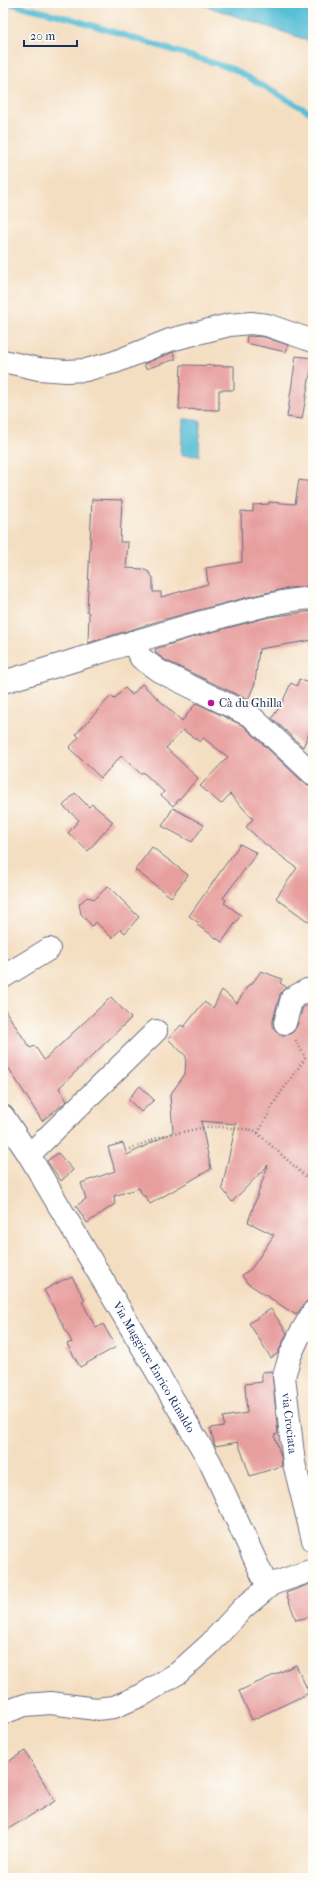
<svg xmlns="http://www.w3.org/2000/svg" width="316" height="1881" viewBox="0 0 316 1881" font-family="'IM FELL French Canon',serif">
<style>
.water{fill:#57bed5;stroke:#39769a}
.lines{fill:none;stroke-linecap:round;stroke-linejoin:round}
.stream{stroke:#57bed5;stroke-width:5.5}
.building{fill:#e79f9e}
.minor-casing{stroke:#676c81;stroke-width:24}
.major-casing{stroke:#676c81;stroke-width:24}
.path{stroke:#676c81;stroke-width:2.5;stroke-dasharray:1 3;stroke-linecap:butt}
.minor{stroke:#fff;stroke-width:22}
.major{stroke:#fff;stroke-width:22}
.poi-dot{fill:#b5179e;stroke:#fdfcf7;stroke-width:1.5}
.labels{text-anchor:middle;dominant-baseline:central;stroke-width:3.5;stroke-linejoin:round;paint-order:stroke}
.poi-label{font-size:12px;fill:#1b2f5e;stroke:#fdfcf7;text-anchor:start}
.street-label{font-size:12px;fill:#1b2f5e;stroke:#fdfcf7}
</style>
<rect width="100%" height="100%" fill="#fdfcf7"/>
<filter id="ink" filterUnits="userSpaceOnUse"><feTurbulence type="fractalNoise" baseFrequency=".025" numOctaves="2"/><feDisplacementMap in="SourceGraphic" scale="8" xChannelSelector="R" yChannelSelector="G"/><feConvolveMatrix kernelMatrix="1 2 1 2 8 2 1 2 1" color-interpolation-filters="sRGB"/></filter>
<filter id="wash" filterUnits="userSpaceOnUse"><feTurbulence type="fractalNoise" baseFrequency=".012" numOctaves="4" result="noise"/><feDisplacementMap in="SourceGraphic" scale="16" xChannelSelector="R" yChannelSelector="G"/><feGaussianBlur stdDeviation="0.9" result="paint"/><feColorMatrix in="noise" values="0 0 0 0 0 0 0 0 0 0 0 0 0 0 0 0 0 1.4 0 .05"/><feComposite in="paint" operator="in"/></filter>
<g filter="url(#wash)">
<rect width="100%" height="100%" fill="#f4dec1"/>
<g class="water">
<polygon points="197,3 313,3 313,38 310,41"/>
<polygon points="183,419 200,420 199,456 181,455"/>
</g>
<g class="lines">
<polyline class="stream" points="7,3 69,18 233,69 313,114"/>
</g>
<g id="blocks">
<g class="building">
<polygon points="247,336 264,337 288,345 286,352 246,343"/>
<polygon points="173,352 176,359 146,369 144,364"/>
<polygon points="296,356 313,358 302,419 287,417"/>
<polygon points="181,365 234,366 234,390 219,390 219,410 179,409"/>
<polygon points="299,480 313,482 313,586 288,588 252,596 162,620 88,643 89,613 87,612 92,499 122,500 120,542 128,542 126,568 143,569 149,572 153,578 153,592 161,592 161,597 208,584 206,568 242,562 241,511 253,512 253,505 269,504 269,502 295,504"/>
<polygon points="313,611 313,640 259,649 255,683 248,700 165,660 156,653 155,649 197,636 269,617"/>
<polygon points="299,679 313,685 313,724 303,747 272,718 282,703 291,683 297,686"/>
<polygon points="142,684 182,721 196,703 244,726 304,783 313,787 313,925 276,898 297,868 265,844 246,827 253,819 230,794 221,804 200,786 228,757 203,738 200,742 183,730 166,748 198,778 173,806 161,795 164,792 143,772 141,774 121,756 101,778 69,748 79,737 76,734 111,696 114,699 125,688 132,695"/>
<polygon points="75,793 89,807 92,804 113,822 88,851 68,833 79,820 63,806"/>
<polygon points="173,808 204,825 192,842 162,826"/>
<polygon points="240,844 257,853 223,898 226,900 224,903 241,915 222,942 197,925 199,923 189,916"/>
<polygon points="152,847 188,875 171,897 135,870"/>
<polygon points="108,886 139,917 125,933 121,929 112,938 96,922 92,926 81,914 79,904 87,897 95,899"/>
<polygon points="261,971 282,979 280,983 286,987 280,994 273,1020 273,1026 276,1032 281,1035 288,1035 293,1032 297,1026 303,1007 313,1003 313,1300 307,1301 296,1315 247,1283 242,1275 251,1269 274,1235 248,1222 268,1165 232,1202 222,1188 236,1124 201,1121 211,1169 150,1204 145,1196 143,1196 139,1188 114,1196 115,1204 87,1223 76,1206 86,1199 81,1183 115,1171 108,1147 123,1143 127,1155 173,1132 170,1095 185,1074 186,1056 168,1039 181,1025 184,1027 204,1002 213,1008 222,990 237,1003 249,984 251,985"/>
<polygon points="111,997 131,1018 59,1088 67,1101 42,1121 3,1059 3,1007 30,1048 35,1046 44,1060"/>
<polygon points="140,1086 154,1100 141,1112 128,1099"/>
<polygon points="58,1153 73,1170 61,1181 47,1161"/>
<polygon points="72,1277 85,1300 82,1302 96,1328 103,1324 116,1347 80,1367 67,1344 72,1342 44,1290 65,1279 66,1280"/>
<polygon points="271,1309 287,1333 278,1353 271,1358 249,1323"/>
<polygon points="272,1371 278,1434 274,1435 281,1456 282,1466 250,1476 238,1442 215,1446 210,1428 224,1426 223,1417 247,1413 245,1384 262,1382 262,1372"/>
<polygon points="313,1583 313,1616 296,1620 286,1593"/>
<polygon points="296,1665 309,1693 252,1720 239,1691"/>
<polygon points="25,1751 55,1801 3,1832 3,1765"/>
</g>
</g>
</g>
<g filter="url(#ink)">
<use href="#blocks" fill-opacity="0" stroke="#676c81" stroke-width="1"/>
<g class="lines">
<defs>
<g id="minor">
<polyline points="3,361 39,369 66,371 86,370 115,362 170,340 229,325 251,323 267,325 313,341"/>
<polyline points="132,642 141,658 159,671 251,716 313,774"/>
<polyline points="3,977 49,949"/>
<polyline points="285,1023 292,998 307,990 313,990"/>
<path id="s1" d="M3,1116l26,39 181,307 54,117 8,5 41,-14"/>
<polyline points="29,1155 156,1031"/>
<path id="s2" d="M313,1312l-13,22 -10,22 -6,20 10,87 19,77"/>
<polyline points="3,1713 25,1705 51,1703 96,1709 114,1707 142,1695 178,1673 210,1644 243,1608 272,1584"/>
</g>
<path id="major" d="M3,682c73,-21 144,-46 218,-65 30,-8 61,-17 92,-19"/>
</defs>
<use href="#minor" class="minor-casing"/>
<use href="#major" class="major-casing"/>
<g class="path">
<polyline points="258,1133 277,1098 304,1060 305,1057 295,1039"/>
<polyline points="130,1149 160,1137 205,1127 220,1127 254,1130 313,1183"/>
</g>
<use href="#minor" class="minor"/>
<use href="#major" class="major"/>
</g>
</g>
<circle class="poi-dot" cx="211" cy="703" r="4"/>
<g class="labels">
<g class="poi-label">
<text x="219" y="703">Cà du Ghilla</text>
</g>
<g class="street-label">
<text stroke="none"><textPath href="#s1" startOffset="293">Via Maggiore Enrico Rinaldo</textPath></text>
<text stroke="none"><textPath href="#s2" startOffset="118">via Crociata</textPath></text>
</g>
</g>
<rect width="316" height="1881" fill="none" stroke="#fdfcf7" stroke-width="16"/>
<path d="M24 40v6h53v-6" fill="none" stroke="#1b2f5e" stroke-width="2"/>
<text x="30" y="40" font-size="12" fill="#1b2f5e" stroke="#fdfcf7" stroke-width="3" paint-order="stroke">20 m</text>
</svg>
